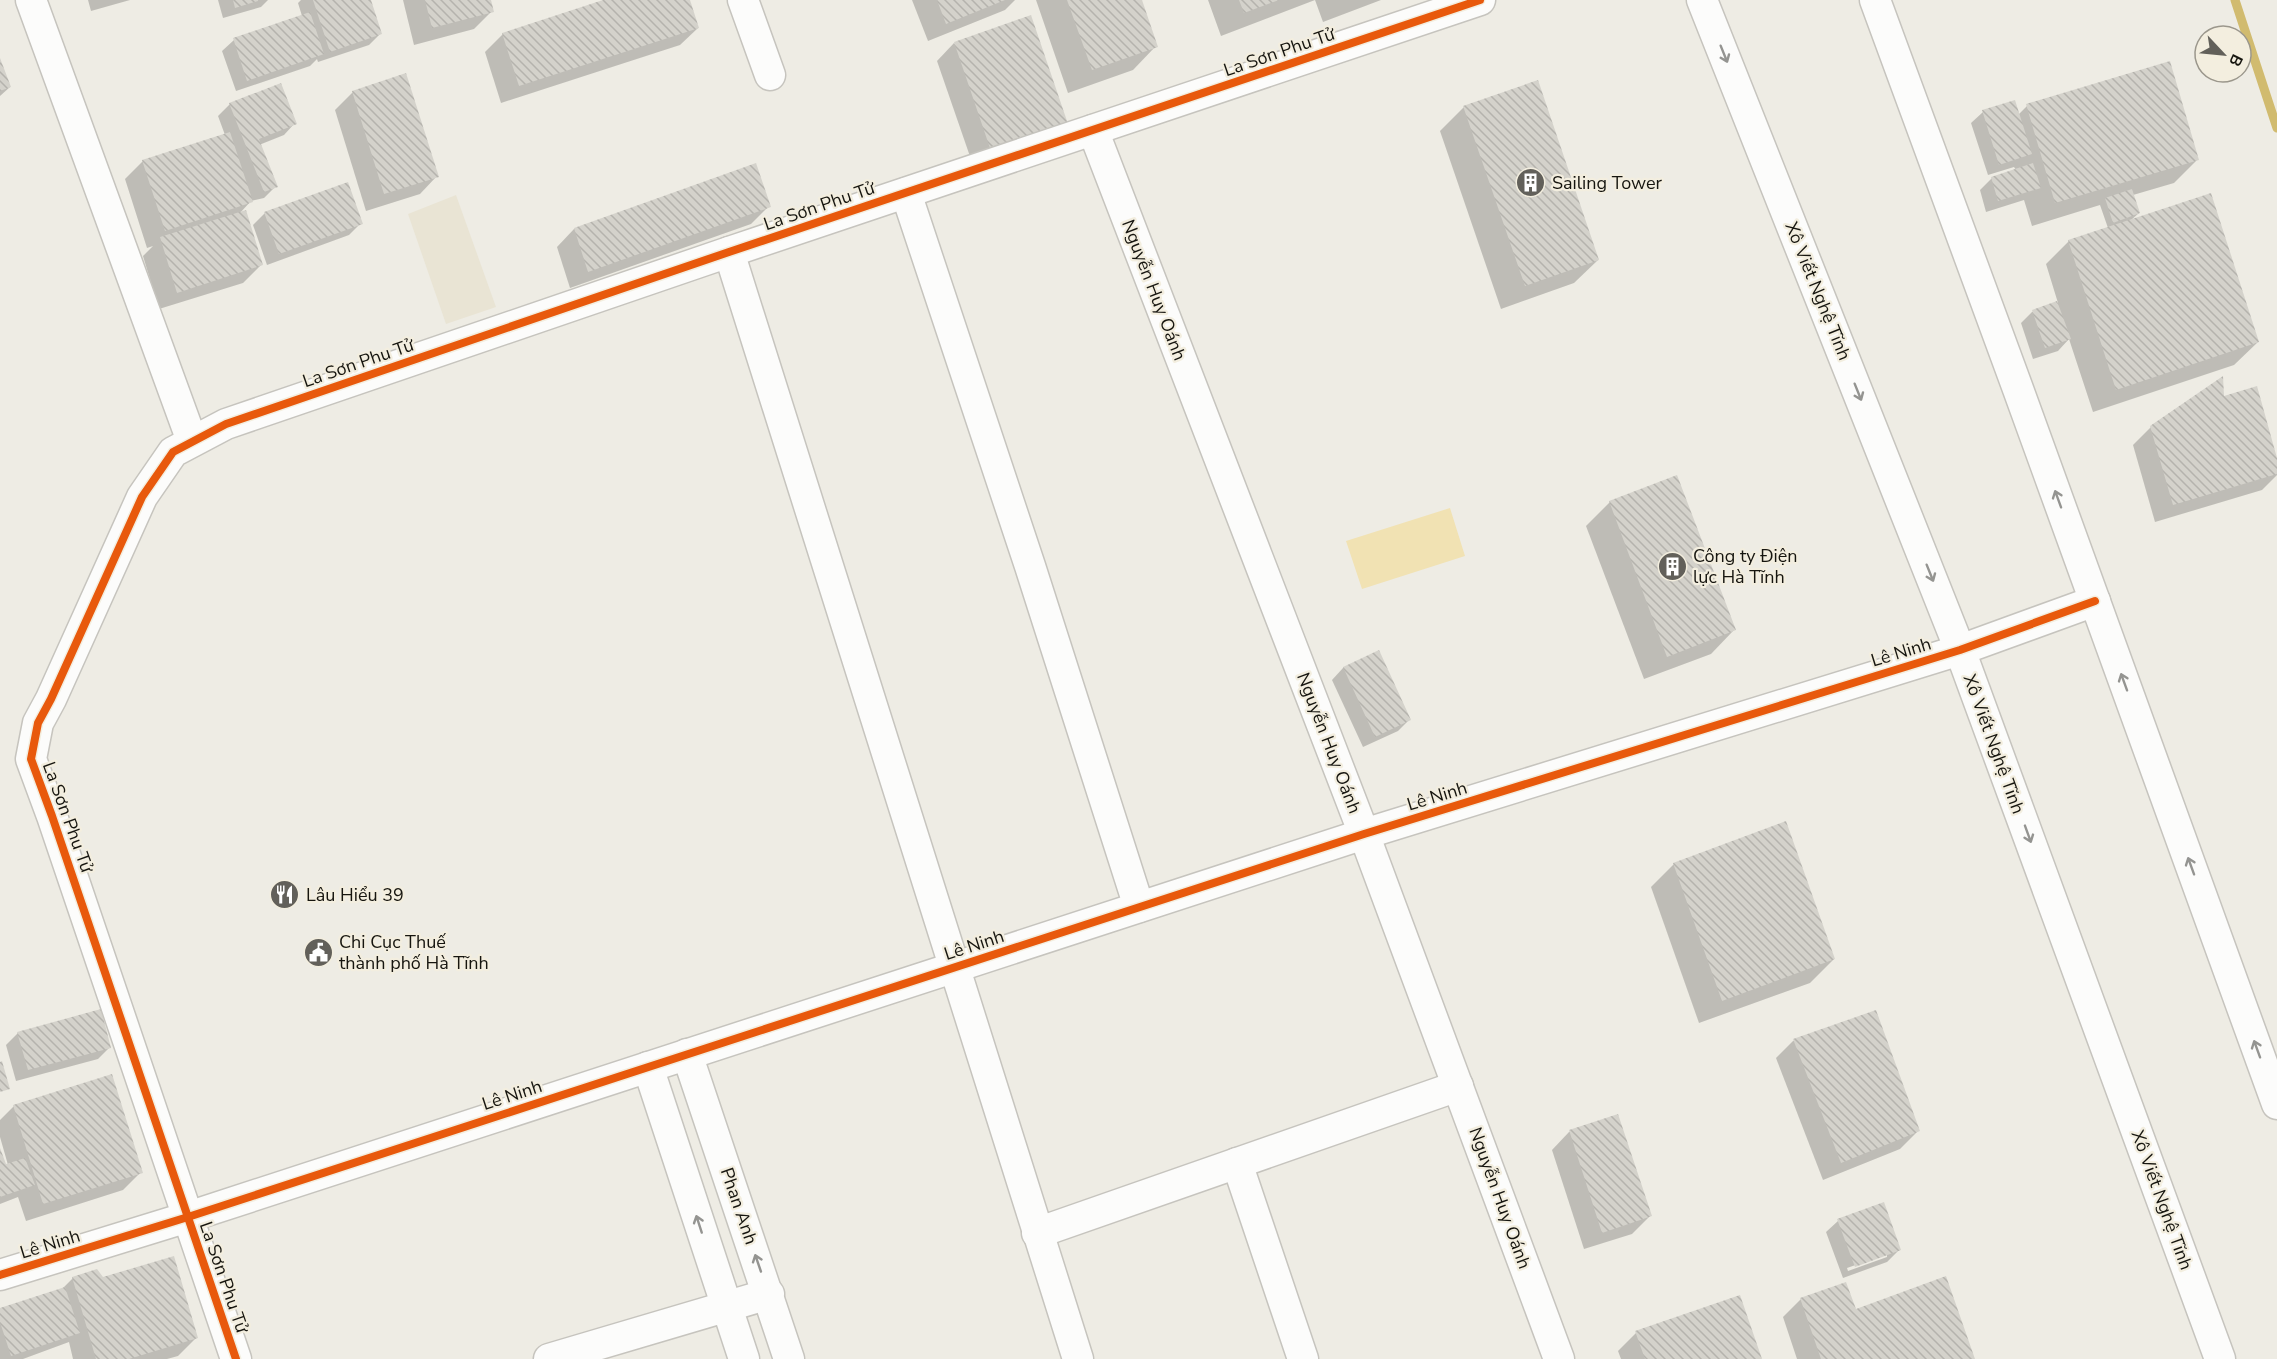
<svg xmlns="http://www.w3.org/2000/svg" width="2277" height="1359" viewBox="0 0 2277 1359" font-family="'Nunito Sans',sans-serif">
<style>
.built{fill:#e9e4d4}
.pitch{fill:#f1e2b3}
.shadow{fill:#0003;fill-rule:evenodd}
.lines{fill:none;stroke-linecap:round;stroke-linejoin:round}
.stream{stroke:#d1bb6f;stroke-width:9}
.building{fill:url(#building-back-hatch)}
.minor-casing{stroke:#c6c4be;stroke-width:33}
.minor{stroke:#fcfcfb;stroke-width:30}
.cycleway-casing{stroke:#f3eedf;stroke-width:11}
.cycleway{stroke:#e8590c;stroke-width:8}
.oneway{stroke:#949491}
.labels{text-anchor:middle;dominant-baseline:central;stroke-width:4.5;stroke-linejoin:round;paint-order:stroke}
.street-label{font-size:18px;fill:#16150f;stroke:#f3eedf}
.poi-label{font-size:18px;fill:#16150f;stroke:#f3eedf;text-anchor:start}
</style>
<defs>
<pattern id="building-back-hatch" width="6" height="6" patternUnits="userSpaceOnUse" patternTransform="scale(1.5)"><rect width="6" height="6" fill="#d4d2cb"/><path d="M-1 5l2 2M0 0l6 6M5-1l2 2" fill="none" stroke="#b5b3ad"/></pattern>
</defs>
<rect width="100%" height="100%" fill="#eeece4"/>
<polygon class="built" points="456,195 496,307 446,324 408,214"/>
<polygon class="pitch" points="1450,508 1465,556 1362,589 1346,541"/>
<g class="shadow">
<polygon points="88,0 130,0 91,11"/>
<polygon points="218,0 268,0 261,7 223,18"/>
<polygon points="301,0 370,0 381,33 369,45 318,62 317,59 310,66 236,91 222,51 234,40 302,16 298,3"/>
<polygon points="403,0 489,0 492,11 474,29 414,45"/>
<polygon points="608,0 689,0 698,28 680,45 501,103 485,52 503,34"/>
<polygon points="912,0 1015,0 1005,10 928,41"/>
<polygon points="1036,0 1140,0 1156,46 1133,70 1068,93"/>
<polygon points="1208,0 1381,0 1323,22 1315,0 1221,36"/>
<polygon points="954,43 1049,141 974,168 937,61"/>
<polygon points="0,61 10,87 0,96"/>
<polygon points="353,92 437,176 420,194 366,211 335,110"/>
<polygon points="230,104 295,123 284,135 259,145 276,186 264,198 251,201 240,213 261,265 243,283 159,309 143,256 153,246 147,248 125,179 143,161 225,135 218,116"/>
<polygon points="2027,106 2198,159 2174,183 2133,195 2139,213 2130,221 2258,342 2234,365 2093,412 2069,339 2058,351 2033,359 2021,323 2032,312 2058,303 2046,264 2069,241 2108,228 2100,205 2032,226 2024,200 1986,212 1980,190 1992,178 2016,170 2014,167 1988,175 1971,123 1983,112 2018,115"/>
<polygon points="1464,107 1598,260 1574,283 1501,309 1440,131"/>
<polygon points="755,165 769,206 751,224 570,288 557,247 574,229"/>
<polygon points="265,213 361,223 349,235 267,265 253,225"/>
<polygon points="2151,427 2277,463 2277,475 2262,490 2155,522 2133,445"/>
<polygon points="1610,502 1734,630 1711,654 1644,679 1586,526"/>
<polygon points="1378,652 1410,719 1398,731 1363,747 1332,680 1343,668"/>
<polygon points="1674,864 1834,959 1810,983 1699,1023 1651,887"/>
<polygon points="1875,1012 1918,1131 1900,1149 1823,1180 1776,1058 1793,1041"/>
<polygon points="18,1033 110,1047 98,1059 16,1081 6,1045"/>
<polygon points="14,1106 141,1172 123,1190 26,1221 18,1197 0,1204 0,1152 5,1166 8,1165 0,1137 0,1120"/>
<polygon points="1617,1116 1650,1216 1632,1234 1584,1249 1552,1150 1569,1132"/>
<path d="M1838,1221l61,29 -12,12 -44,16 -17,-46zM1887,1254v3l-39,14 -1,-3z"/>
<polygon points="73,1278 102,1279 196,1338 178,1356 167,1359 73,1359 69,1342 23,1359 0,1359 0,1310 61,1290"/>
<polygon points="1801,1299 1855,1312 1973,1359 1797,1359 1783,1317"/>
<polygon points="1636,1333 1761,1359 1621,1359 1618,1351"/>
</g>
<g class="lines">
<polyline class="stream" points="2235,0 2277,128"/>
</g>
<g class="building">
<polygon points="233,0 258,0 258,1 235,8"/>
<polygon points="313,0 371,0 382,34 330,52"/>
<polygon points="425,0 491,0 494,12 432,28"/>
<polygon points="603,0 690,0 699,28 519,86 502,33"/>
<polygon points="937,0 1005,0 946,24"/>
<polygon points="1067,0 1142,0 1158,47 1092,70"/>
<polygon points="1239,0 1279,0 1244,13"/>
<polygon points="310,12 324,54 247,81 233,38"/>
<polygon points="1031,15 1068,124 991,151 954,42"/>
<polygon points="0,58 11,87 0,91"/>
<polygon points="2170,61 2199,160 2055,203 2026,104"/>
<polygon points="406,73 439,177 384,194 352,91"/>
<polygon points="1538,80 1599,260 1525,286 1463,106"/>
<polygon points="281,83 297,124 259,139 278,187 264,192 229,103"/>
<polygon points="2015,100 2032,154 1999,165 1982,110"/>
<polygon points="230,132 253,202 165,231 142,160"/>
<polygon points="756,163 771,207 588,272 574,228"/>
<polygon points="2033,163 2041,188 1998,201 1991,177"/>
<polygon points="348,182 363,224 279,254 264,212"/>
<polygon points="2132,189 2140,213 2113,223 2105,198"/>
<polygon points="2211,193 2259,342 2116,390 2068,240"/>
<polygon points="246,210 263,265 177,293 160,237"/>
<polygon points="2057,301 2071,339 2045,348 2032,310"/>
<polygon points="2223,376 2224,396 2257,386 2277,458 2277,474 2173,505 2150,426"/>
<polygon points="1677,475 1736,630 1667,657 1609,501"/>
<polygon points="1379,650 1411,720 1375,737 1343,667"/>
<polygon points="1786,821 1835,959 1722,1001 1673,863"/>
<polygon points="101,1009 111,1048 28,1070 17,1032"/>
<polygon points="1876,1010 1920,1131 1841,1163 1793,1039"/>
<polygon points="2,1061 10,1089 0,1092 0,1062"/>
<polygon points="112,1074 143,1173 43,1204 13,1105"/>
<polygon points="1618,1114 1652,1216 1602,1233 1569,1130"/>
<polygon points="0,1148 6,1164 25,1158 35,1185 0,1197"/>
<polygon points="1884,1202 1901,1250 1855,1267 1837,1219"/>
<polygon points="174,1256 198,1338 129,1359 96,1359 72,1277 97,1269 103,1277"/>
<polygon points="1946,1276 1975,1359 1821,1359 1800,1298 1846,1282 1856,1309"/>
<polygon points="65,1287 80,1333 11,1356 0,1322 0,1308"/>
<polygon points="1740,1295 1762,1359 1645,1359 1635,1331"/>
</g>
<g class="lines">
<defs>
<g id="minor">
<polyline points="31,0 192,441"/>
<polyline points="743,0 770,75"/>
<polyline points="1702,0 1960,650 2220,1359"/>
<polyline points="1875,0 2018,389 2277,1104"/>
<polyline points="1093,130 1364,834 1559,1359"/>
<polyline points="906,193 1030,566 1139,907"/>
<polyline points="729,252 1078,1359"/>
<polyline points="687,1054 789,1359"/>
<polyline points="648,1067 744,1359"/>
<polyline points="1237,1163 1303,1359"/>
<polyline points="1037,1233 1458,1086"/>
<polyline points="0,1275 188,1217 1364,834 1960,650 2095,601"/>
<polyline points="236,1359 52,816 31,759 38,723 51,699 142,497 173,452 226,424 729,252 1480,0"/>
<polyline points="549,1359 769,1294"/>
</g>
</defs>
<use href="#minor" class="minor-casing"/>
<use href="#minor" class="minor"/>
<defs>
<g id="cycleway">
<polyline points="0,1275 188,1217 1364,834 1960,650 2095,601"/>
<polyline points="236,1359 52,816 31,759 38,723 51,699 142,497 173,452 226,424 729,252 1480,0"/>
</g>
</defs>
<use href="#cycleway" class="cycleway-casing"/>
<use href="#cycleway" class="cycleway"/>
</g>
<defs><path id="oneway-shaft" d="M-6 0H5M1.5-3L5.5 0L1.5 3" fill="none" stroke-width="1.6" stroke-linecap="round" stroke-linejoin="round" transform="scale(1.5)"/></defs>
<g class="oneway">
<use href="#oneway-shaft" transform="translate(1724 54) rotate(68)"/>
<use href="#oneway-shaft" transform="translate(1858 392) rotate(68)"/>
<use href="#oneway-shaft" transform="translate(2058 499) rotate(-110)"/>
<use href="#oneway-shaft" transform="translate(1930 573) rotate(68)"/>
<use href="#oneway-shaft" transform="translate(2124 682) rotate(-110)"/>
<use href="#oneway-shaft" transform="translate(2028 834) rotate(70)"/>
<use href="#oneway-shaft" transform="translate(2191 866) rotate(-110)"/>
<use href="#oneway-shaft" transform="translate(2257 1049) rotate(-110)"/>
<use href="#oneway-shaft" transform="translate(699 1224) rotate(-108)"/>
<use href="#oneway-shaft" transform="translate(758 1263) rotate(-109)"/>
</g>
<defs>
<symbol id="building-disc" viewBox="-11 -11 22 22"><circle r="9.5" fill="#62605a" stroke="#f3eedf"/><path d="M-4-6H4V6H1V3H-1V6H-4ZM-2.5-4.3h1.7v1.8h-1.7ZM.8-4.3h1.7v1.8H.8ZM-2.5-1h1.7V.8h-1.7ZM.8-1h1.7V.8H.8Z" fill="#fff"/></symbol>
<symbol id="restaurant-disc" viewBox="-11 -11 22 22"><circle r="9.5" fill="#62605a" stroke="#f3eedf"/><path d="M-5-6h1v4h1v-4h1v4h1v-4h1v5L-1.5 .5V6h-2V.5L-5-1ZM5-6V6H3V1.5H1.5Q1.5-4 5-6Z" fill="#fff"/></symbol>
<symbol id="civic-disc" viewBox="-11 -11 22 22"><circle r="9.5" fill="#62605a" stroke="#f3eedf"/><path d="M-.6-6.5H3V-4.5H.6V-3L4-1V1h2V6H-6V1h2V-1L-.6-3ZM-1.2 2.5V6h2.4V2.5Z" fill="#fff"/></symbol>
</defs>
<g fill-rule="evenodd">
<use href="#building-disc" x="1514" y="166" width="33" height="33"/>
<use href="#building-disc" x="1656" y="550" width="33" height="33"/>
<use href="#restaurant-disc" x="268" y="878" width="33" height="33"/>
<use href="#civic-disc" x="302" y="936" width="33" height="33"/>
</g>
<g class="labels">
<g class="street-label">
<text transform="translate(1279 52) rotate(-19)">La Sơn Phu Tử</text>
<text transform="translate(819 206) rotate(-19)">La Sơn Phu Tử</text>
<text transform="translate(1154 290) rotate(69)">Nguyễn Huy Oánh</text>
<text transform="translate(1818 291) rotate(68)">Xô Viết Nghệ Tĩnh</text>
<text transform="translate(358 363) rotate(-19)">La Sơn Phu Tử</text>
<text transform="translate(1901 652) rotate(-17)">Lê Ninh</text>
<text transform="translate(1329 743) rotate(69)">Nguyễn Huy Oánh</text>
<text transform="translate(1994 744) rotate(70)">Xô Viết Nghệ Tĩnh</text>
<text transform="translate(1437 796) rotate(-17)">Lê Ninh</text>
<text transform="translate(68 817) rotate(70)">La Sơn Phu Tử</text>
<text transform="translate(974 945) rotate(-18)">Lê Ninh</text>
<text transform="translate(512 1095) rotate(-18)">Lê Ninh</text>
<text transform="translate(1500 1198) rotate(70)">Nguyễn Huy Oánh</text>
<text transform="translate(2162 1200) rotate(70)">Xô Viết Nghệ Tĩnh</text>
<text transform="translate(739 1206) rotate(71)">Phan Anh</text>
<text transform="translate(50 1244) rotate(-17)">Lê Ninh</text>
<text transform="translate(224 1277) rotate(71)">La Sơn Phu Tử</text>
</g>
<g class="poi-label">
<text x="1552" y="183">Sailing Tower</text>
<text x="1693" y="556">Công ty Điện<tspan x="1693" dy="21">lực Hà Tĩnh</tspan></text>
<text x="306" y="895">Lâu Hiểu 39</text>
<text x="339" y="942">Chi Cục Thuế<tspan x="339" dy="21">thành phố Hà Tĩnh</tspan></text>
</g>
</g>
<g transform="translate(2223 54) rotate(116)"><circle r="28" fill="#f3eedf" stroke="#9b978c" stroke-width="1.5"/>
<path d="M0-4.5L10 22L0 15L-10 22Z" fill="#62605a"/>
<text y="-9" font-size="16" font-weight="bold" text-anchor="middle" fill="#16150f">B</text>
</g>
</svg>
